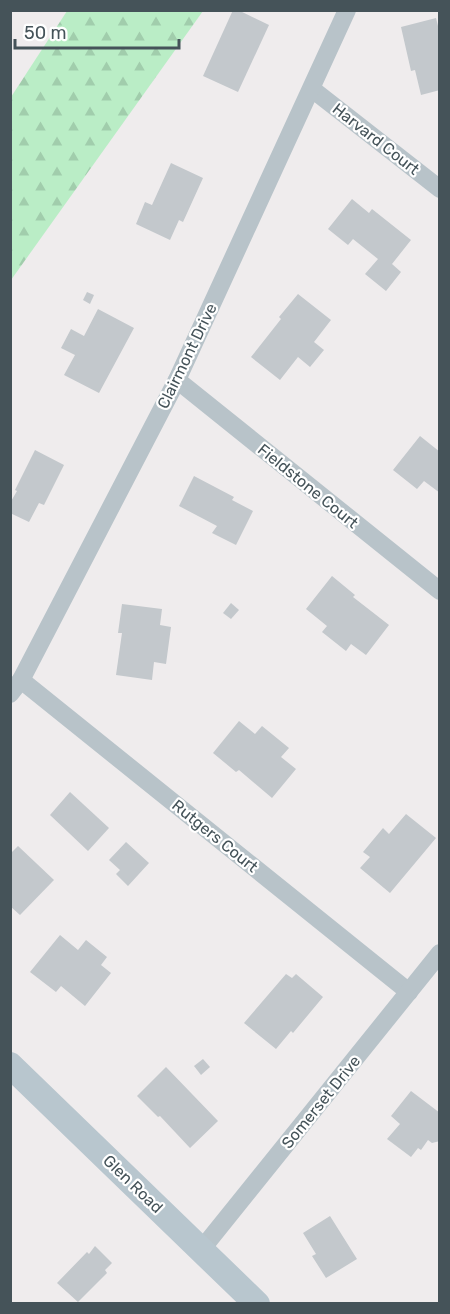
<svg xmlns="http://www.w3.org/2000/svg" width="450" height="1314" viewBox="0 0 450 1314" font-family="Rubik,sans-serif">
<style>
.forest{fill:url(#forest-firs)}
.building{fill:#c3c8cc}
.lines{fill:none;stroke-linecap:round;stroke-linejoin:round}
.minor{stroke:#b8c3c9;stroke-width:18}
.secondary{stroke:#b8c6ce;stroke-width:26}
.labels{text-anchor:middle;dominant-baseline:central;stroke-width:4.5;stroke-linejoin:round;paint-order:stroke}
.street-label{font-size:16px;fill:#455359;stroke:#fff}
</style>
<defs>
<pattern id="forest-firs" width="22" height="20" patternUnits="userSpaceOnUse" patternTransform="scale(1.5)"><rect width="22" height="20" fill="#baedc6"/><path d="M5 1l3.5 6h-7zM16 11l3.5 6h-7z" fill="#a1cdac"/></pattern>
</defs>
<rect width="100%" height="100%" fill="#efeced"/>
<polygon class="forest" points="67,11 203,11 11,280 11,97"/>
<g class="building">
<polygon points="233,10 238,10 269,25 238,92 203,76"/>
<polygon points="436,18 440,34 440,90 421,95 415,70 411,71 401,27"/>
<polygon points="171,163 203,178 183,222 179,220 170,240 136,224 145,202 152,205"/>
<polygon points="352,199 369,213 372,209 411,240 392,264 401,272 386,291 365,274 378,259 353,239 348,245 328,229"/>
<polygon points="87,292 94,295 90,304 83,300"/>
<polygon points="298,294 331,320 314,342 324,350 310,367 298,357 280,380 251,357 281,319 279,317"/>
<polygon points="98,309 134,328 99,393 64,375 75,355 61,348 71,329 84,336"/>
<polygon points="420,436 440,452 440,493 424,481 417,489 393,470"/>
<polygon points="35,450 64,465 44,505 39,503 29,522 10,513 10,503 17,491 15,490"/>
<polygon points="194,476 234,497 232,500 253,511 236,545 212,533 217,526 179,506"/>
<polygon points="332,576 355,595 353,597 389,625 366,655 351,644 346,651 322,632 327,626 306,609"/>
<polygon points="231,603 239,610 231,619 223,613"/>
<polygon points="122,604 162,609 160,625 171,627 166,664 154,662 152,680 116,675 122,633 118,633"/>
<polygon points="239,721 255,734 262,726 289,748 281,757 296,769 272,798 239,770 236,772 213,753"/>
<polygon points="70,792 109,828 88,851 50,815"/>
<polygon points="406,814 436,838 390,893 360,868 370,857 363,852 383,828 389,834"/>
<polygon points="126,842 149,863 128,886 116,874 120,870 109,860"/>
<polygon points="18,846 54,880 20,915 10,906 10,854"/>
<polygon points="60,935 78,950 86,940 107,957 101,965 111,973 85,1006 61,986 56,992 30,972"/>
<polygon points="286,974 292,978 296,974 323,997 293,1033 291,1031 276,1049 244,1023"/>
<polygon points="203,1059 210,1067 201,1075 194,1066"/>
<polygon points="166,1067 218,1121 190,1148 160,1116 158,1117 137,1096"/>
<polygon points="411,1091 440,1113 440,1141 432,1143 428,1140 421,1150 418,1148 411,1157 387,1139 400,1124 391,1116"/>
<polygon points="330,1216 357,1259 326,1278 312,1256 316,1254 303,1233"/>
<polygon points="95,1246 112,1263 105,1270 107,1273 78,1302 57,1283 87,1252 89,1254"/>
</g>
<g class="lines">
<g class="minor">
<polyline points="312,89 440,189"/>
<polyline points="177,380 440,591"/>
<polyline points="21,680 409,992"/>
<polyline points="10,694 21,680 177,380 347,10"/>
<polyline points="201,1250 440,953"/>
</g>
<polyline class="secondary" points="10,1065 257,1304"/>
</g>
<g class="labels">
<g class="street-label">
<text transform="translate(376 139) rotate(38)">Harvard Court</text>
<text transform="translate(187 356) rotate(-64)">Clairmont Drive</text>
<text transform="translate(308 486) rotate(39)">Fieldstone Court</text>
<text transform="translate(215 836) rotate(39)">Rutgers Court</text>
<text transform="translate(321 1102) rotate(-51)">Somerset Drive</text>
<text transform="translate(133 1184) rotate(44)">Glen Road</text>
</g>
</g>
<rect width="450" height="1314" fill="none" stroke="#455359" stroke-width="24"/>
<path d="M15 39v9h164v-9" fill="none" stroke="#455359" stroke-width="3"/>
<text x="24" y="39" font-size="18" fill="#455359" stroke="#ffffff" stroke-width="4.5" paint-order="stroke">50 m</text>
</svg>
